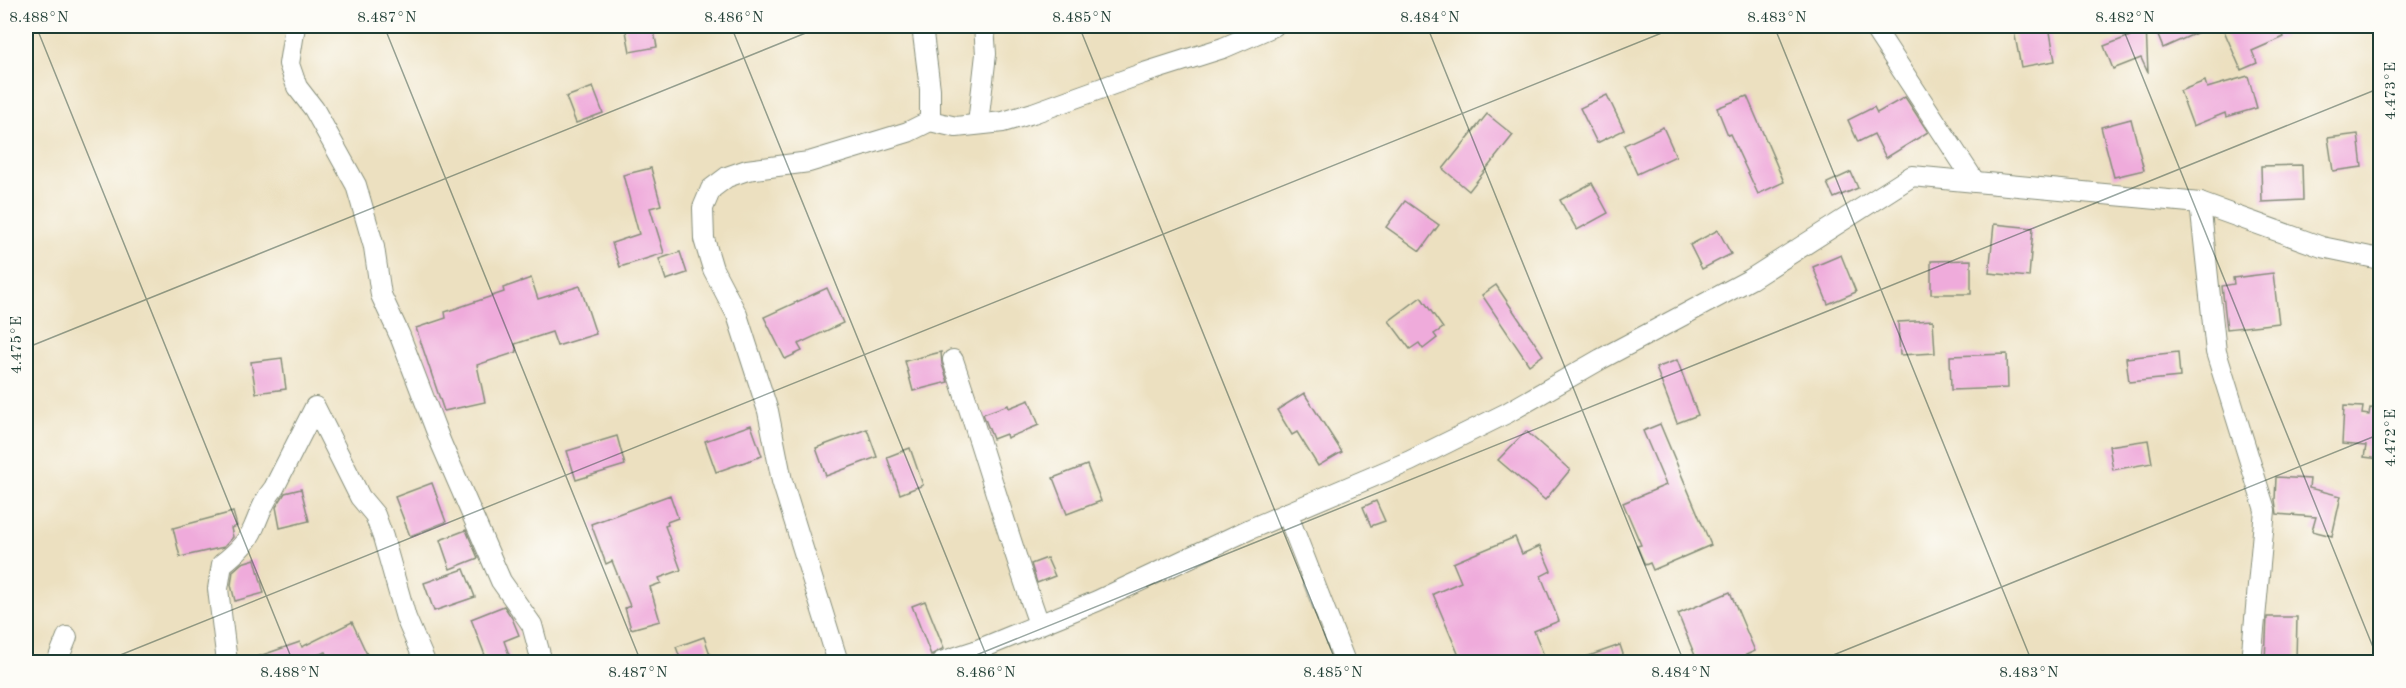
<svg xmlns="http://www.w3.org/2000/svg" width="2406" height="688" viewBox="0 0 2406 688" font-family="'Old Standard TT',serif">
<style>
.building{fill:#efabdb}
.lines{fill:none;stroke-linecap:round;stroke-linejoin:round}
.minor-casing{stroke:#868e7a;stroke-width:22}
.minor{stroke:#fff;stroke-width:20}
.ticks{fill:none;stroke:#1f3d34;stroke-width:1.5;stroke-opacity:0.45}
.neatline{fill:none;stroke:#1f3d34;stroke-width:2}
.ticks-label{font-size:15px;text-anchor:middle;fill:#1f3d34}
</style>
<rect width="100%" height="100%" fill="#fdfcf7"/>
<filter id="ink" filterUnits="userSpaceOnUse"><feTurbulence type="fractalNoise" baseFrequency=".0167" numOctaves="2"/><feDisplacementMap in="SourceGraphic" scale="12" xChannelSelector="R" yChannelSelector="G"/><feConvolveMatrix kernelMatrix="1 2 1 2 8 2 1 2 1" color-interpolation-filters="sRGB"/></filter>
<filter id="wash" filterUnits="userSpaceOnUse"><feTurbulence type="fractalNoise" baseFrequency=".008" numOctaves="4" result="noise"/><feDisplacementMap in="SourceGraphic" scale="24" xChannelSelector="R" yChannelSelector="G"/><feGaussianBlur stdDeviation="1.35" result="paint"/><feColorMatrix in="noise" values="0 0 0 0 0 0 0 0 0 0 0 0 0 0 0 0 0 1.4 0 .05"/><feComposite in="paint" operator="in"/></filter>
<g filter="url(#wash)">
<rect width="100%" height="100%" fill="#ece0c0"/>
<g id="blocks">
<g class="building">
<polygon points="625,26 653,26 657,47 630,52"/>
<polygon points="2013,26 2049,26 2055,61 2021,67"/>
<polygon points="2146,26 2148,73 2141,58 2113,69 2104,46 2130,36 2129,33"/>
<polygon points="2154,26 2212,26 2163,48"/>
<polygon points="2222,26 2279,26 2284,37 2252,51 2257,63 2241,70"/>
<polygon points="2248,76 2257,108 2226,117 2225,113 2193,126 2180,91 2205,81 2207,88"/>
<polygon points="593,87 603,113 576,123 566,97"/>
<polygon points="1607,95 1624,130 1597,143 1580,108"/>
<polygon points="1747,96 1784,182 1758,194 1730,134 1728,135 1717,108"/>
<polygon points="1905,97 1928,132 1886,158 1874,134 1858,142 1848,120 1874,107 1877,113"/>
<polygon points="1487,114 1513,135 1469,191 1443,169"/>
<polygon points="2131,119 2144,170 2114,177 2101,127"/>
<polygon points="1663,127 1676,156 1637,174 1624,145"/>
<polygon points="2358,134 2362,167 2333,171 2328,138"/>
<polygon points="2302,165 2303,200 2262,202 2261,166"/>
<polygon points="651,168 661,205 650,208 664,253 620,267 612,243 639,234 623,175"/>
<polygon points="1851,172 1858,188 1834,198 1827,183"/>
<polygon points="1592,183 1608,213 1577,230 1560,200"/>
<polygon points="1405,201 1439,225 1420,251 1386,227"/>
<polygon points="1994,224 2033,228 2029,277 1989,273"/>
<polygon points="1718,230 1731,254 1702,269 1690,245"/>
<polygon points="680,252 687,273 666,280 659,259"/>
<polygon points="1841,255 1856,292 1828,304 1813,267"/>
<polygon points="1971,260 1971,294 1931,294 1931,261"/>
<polygon points="2273,273 2279,323 2227,329 2222,286 2234,284 2233,278"/>
<polygon points="531,278 538,299 580,286 596,334 557,346 552,332 515,344 517,352 477,365 485,402 444,411 416,328 446,318 445,312 504,292 503,288"/>
<polygon points="1496,285 1543,355 1529,365 1482,295"/>
<polygon points="827,288 843,323 798,344 802,351 785,359 764,317"/>
<polygon points="1421,297 1443,328 1434,334 1437,338 1423,349 1419,343 1410,349 1389,321"/>
<polygon points="1933,320 1935,353 1900,355 1898,322"/>
<polygon points="941,352 942,364 948,382 913,391 905,361"/>
<polygon points="2178,352 2180,377 2129,382 2126,358"/>
<polygon points="2007,354 2008,388 1951,390 1950,356"/>
<polygon points="282,358 286,389 256,393 251,362"/>
<polygon points="1677,360 1698,415 1677,423 1656,368"/>
<polygon points="1304,393 1342,452 1318,466 1297,432 1292,435 1277,410"/>
<polygon points="1029,400 1039,425 1007,438 1006,434 993,439 983,414 1008,405 1009,408"/>
<polygon points="2344,406 2363,407 2362,414 2369,415 2370,408 2380,409 2380,459 2364,457 2366,446 2342,444"/>
<polygon points="1660,424 1711,545 1653,570 1650,563 1645,565 1637,546 1641,545 1623,503 1666,485 1643,431"/>
<polygon points="751,425 762,456 716,472 705,441"/>
<polygon points="867,429 877,457 826,476 816,448"/>
<polygon points="1526,431 1570,470 1545,500 1498,460"/>
<polygon points="617,436 625,465 576,480 567,451"/>
<polygon points="2148,440 2152,463 2113,470 2109,446"/>
<polygon points="910,448 923,485 900,494 887,457"/>
<polygon points="1087,465 1101,501 1067,514 1053,478"/>
<polygon points="2276,477 2310,479 2309,488 2341,496 2332,536 2312,531 2316,517 2277,514 2275,500"/>
<polygon points="432,483 446,522 410,536 395,497"/>
<polygon points="301,489 309,521 280,528 276,507 285,493"/>
<polygon points="670,495 678,518 667,522 668,525 665,526 681,570 659,578 661,583 650,587 660,621 631,629 625,608 630,606 612,561 606,564 591,524"/>
<polygon points="1376,501 1385,521 1371,526 1363,507"/>
<polygon points="233,512 237,526 231,528 233,537 224,547 180,557 173,528"/>
<polygon points="466,530 478,558 450,569 440,540"/>
<polygon points="1515,537 1522,554 1540,546 1551,571 1541,576 1559,621 1534,631 1547,663 1462,663 1433,594 1461,582 1453,563"/>
<polygon points="1047,558 1055,576 1037,583 1031,564"/>
<polygon points="255,559 264,593 235,601 231,585 233,571 242,563"/>
<polygon points="464,569 475,597 434,611 424,583"/>
<polygon points="1730,592 1755,651 1728,663 1698,663 1678,614"/>
<polygon points="925,601 944,648 931,655 912,606"/>
<polygon points="504,606 512,618 519,635 504,641 512,663 488,663 471,619"/>
<polygon points="2267,617 2297,617 2296,661 2265,660"/>
<polygon points="352,622 371,663 331,663 326,652 294,663 249,663 248,660 300,642 302,647"/>
<polygon points="704,637 713,663 682,663 676,647"/>
<polygon points="1620,645 1626,663 1577,663 1577,660"/>
</g>
</g>
</g>
<g filter="url(#ink)">
<use href="#blocks" fill-opacity="0" stroke="#868e7a" stroke-width="1.5"/>
<g class="lines">
<defs>
<g id="minor">
<polyline points="295,26 289,64 297,87 314,109 356,185 374,247 381,295 400,336 441,443 501,581 532,625 542,662"/>
<polyline points="922,26 930,89 930,121"/>
<polyline points="1873,26 1975,182"/>
<polyline points="978,124 986,54 984,26"/>
<polyline points="2200,203 2216,352 2265,510 2251,662"/>
<path d="M953,360c30,88 55,177 86,264"/>
<polyline points="1287,513 1345,662"/>
<polyline points="57,662 67,637"/>
<path d="M227,662l-9,-73 4,-25c13,-10 26,-22 32,-37 6,-14 10,-27 20,-39l41,-81 45,90 15,18 8,22 23,81 19,44"/>
<polyline points="838,662 782,481 768,411 737,315 713,269 704,239 703,208 711,189 727,177 747,170 809,162 908,132 930,121 956,127 1003,122 1033,113 1144,73 1223,48 1274,26"/>
<polyline points="941,662 975,651 1097,601 1250,529 1410,461 1507,413 1601,359 1751,279 1912,176 2200,203 2322,247 2380,259"/>
</g>
</defs>
<use href="#minor" class="minor-casing"/>
<use href="#minor" class="minor"/>
</g>
</g>
<path class="ticks" d="M36,26l257,636M384,26l257,636M731,26l258,636M1079,26l257,636M1427,26l257,636M1774,26l258,636M2122,26l257,636M26,348l797,-322M103,662l1576,-636M959,662l1421,-574M1816,662l564,-228"/>
<rect width="2406" height="688" fill="none" stroke="#fdfcf7" stroke-width="66"/>
<rect x="33" y="33" width="2340" height="622" class="neatline"/>
<g class="ticks-label">
<text x="39" y="22">8.488°N</text>
<text x="387" y="22">8.487°N</text>
<text x="734" y="22">8.486°N</text>
<text x="1082" y="22">8.485°N</text>
<text x="1430" y="22">8.484°N</text>
<text x="1777" y="22">8.483°N</text>
<text x="2125" y="22">8.482°N</text>
<text transform="translate(2390 91) rotate(-90)" y="5">4.473°E</text>
<text transform="translate(16 345) rotate(-90)" y="5">4.475°E</text>
<text transform="translate(2390 438) rotate(-90)" y="5">4.472°E</text>
<text x="290" y="677">8.488°N</text>
<text x="638" y="677">8.487°N</text>
<text x="986" y="677">8.486°N</text>
<text x="1333" y="677">8.485°N</text>
<text x="1681" y="677">8.484°N</text>
<text x="2029" y="677">8.483°N</text>
</g>
</svg>
